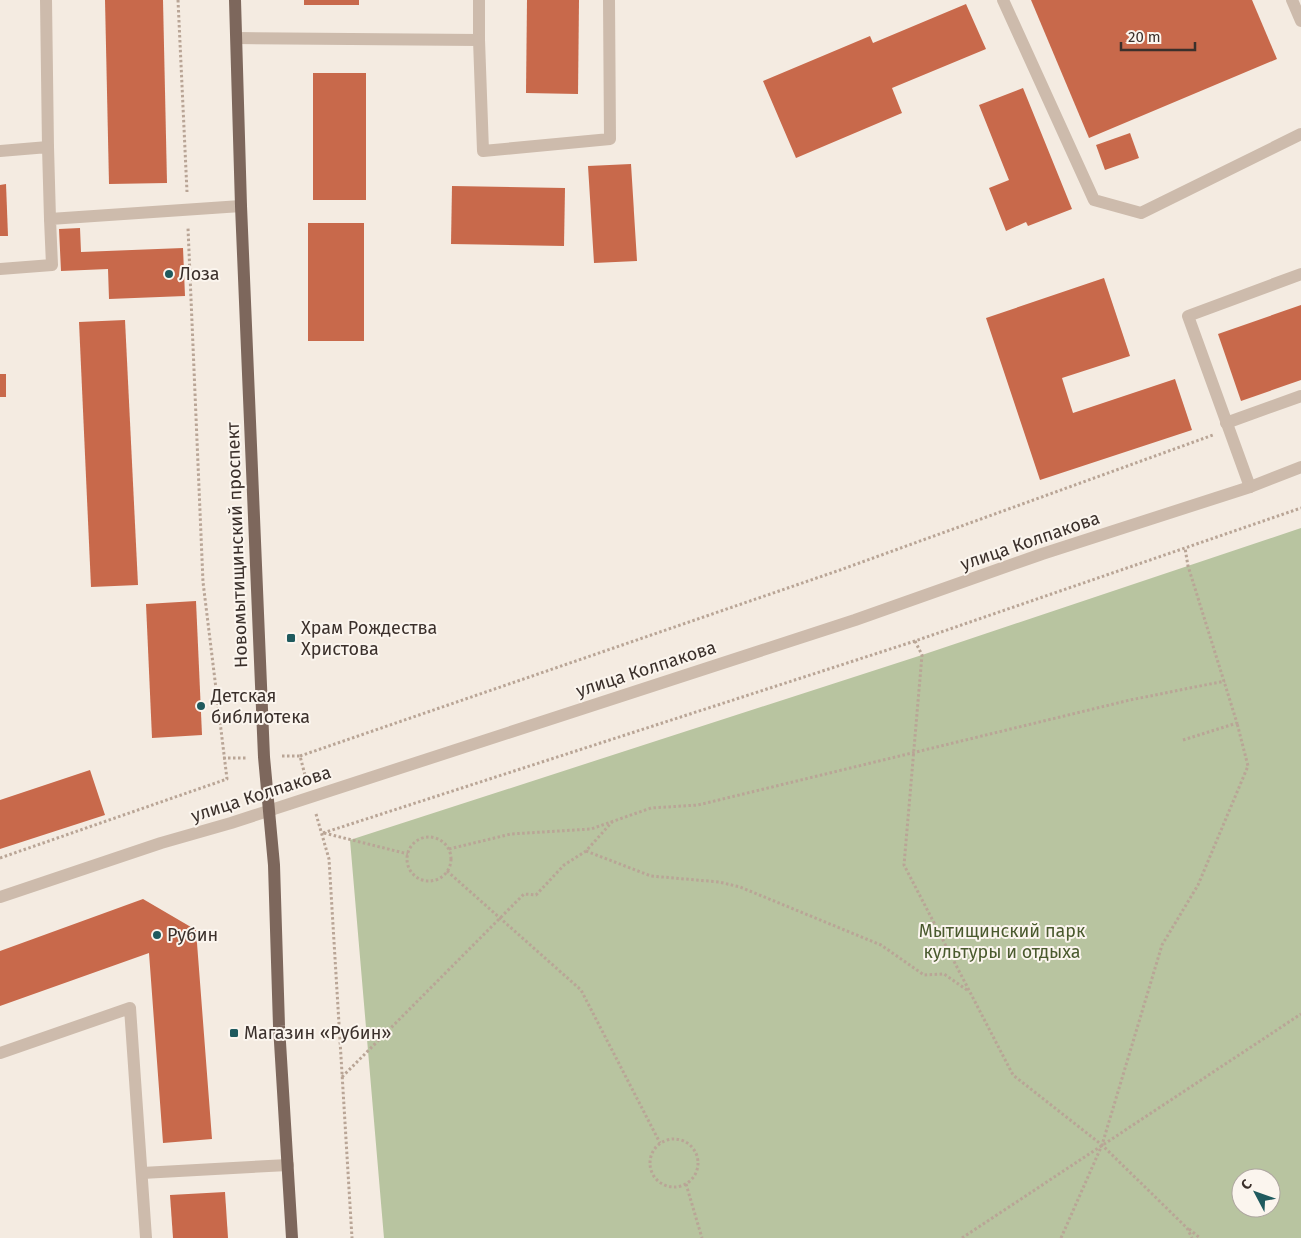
<svg xmlns="http://www.w3.org/2000/svg" width="1301" height="1238" viewBox="0 0 1301 1238" font-family="'Fira Sans',sans-serif">
<style>
.green{fill:#b8c4a0;fill-rule:evenodd}
.building{fill:#c8694b}
.lines{fill:none;stroke-linecap:round;stroke-linejoin:round}
.path{stroke:#b9a596;stroke-width:3;stroke-dasharray:2.5 2.5;stroke-linecap:butt}
.minor{stroke:#cdbbac;stroke-width:12}
.major{stroke:#7d675c;stroke-width:12}
.poi-dot{fill:#1f5a5e;stroke:#fbf5ee;stroke-width:2}
.labels{text-anchor:middle;dominant-baseline:central;stroke-width:4;stroke-linejoin:round;paint-order:stroke}
.poi-label{font-size:18px;fill:#3b302b;stroke:#fbf5ee;text-anchor:start}
.street-label{font-size:18px;fill:#3b302b;stroke:#fbf5ee}
.park-label{font-size:18px;fill:#4a5a2e;stroke:#fbf5ee}
</style>
<rect width="100%" height="100%" fill="#f4ebe1"/>
<path class="green" d="M1301,528v710h-917l-34,-398 572,-185zM1241,1178h30v30h-30z"/>
<g class="building">
<polygon points="105,0 163,0 167,183 109,184"/>
<rect x="304" y="0" width="55" height="5"/>
<polygon points="527,0 579,0 578,94 526,93"/>
<polygon points="1031,0 1252,0 1277,59 1089,138"/>
<polygon points="966,4 986,49 892,88 902,113 796,158 763,81 870,36 873,43"/>
<rect x="313" y="73" width="53" height="127"/>
<polygon points="1023,88 1072,209 1028,226 1026,222 1006,231 989,188 1009,180 979,105"/>
<polygon points="1130,133 1139,158 1105,170 1096,145"/>
<polygon points="631,164 637,261 594,263 588,166"/>
<polygon points="6,184 8,236 0,236 0,185"/>
<polygon points="452,186 565,188 564,246 451,244"/>
<rect x="308" y="223" width="56" height="118"/>
<polygon points="80,228 81,252 183,248 185,296 109,299 108,269 61,271 59,229"/>
<polygon points="1104,278 1130,356 1062,378 1073,413 1175,379 1192,430 1040,480 986,318"/>
<polygon points="1301,305 1301,380 1241,401 1218,334"/>
<polygon points="125,320 138,585 91,587 79,322"/>
<rect x="0" y="374" width="6" height="23"/>
<polygon points="196,601 202,735 152,738 146,604"/>
<polygon points="90,770 105,815 0,849 0,800"/>
<polygon points="143,899 196,930 212,1139 163,1143 149,953 0,1006 0,951"/>
<polygon points="225,1192 228,1238 173,1238 170,1195"/>
</g>
<g class="lines">
<g class="path">
<polyline points="178,0 187,192"/>
<polyline points="915,641 922,655 904,865 1013,1075 1102,1145 1187,1228 1192,1238"/>
<polyline points="1183,740 1237,723 1188,566 1185,548"/>
<polyline points="282,756 300,756 306,779"/>
<polyline points="300,756 840,570 1213,435"/>
<polyline points="223,758 246,758"/>
<polyline points="316,814 329,859 352,1238"/>
<polyline points="323,833 915,641 1301,508"/>
<polyline points="324,833 408,854"/>
<circle cx="429" cy="859" r="22"/>
<polyline points="449,849 511,834 591,829 651,808 698,805 1130,700 1225,681"/>
<polyline points="586,851 651,876 719,882 740,887 881,945 924,975 944,974 967,990"/>
<polyline points="0,858 227,779 203,582 188,228"/>
<polyline points="447,871 581,990 660,1143"/>
<polyline points="342,1077 524,894 536,895 564,865 586,851 612,822"/>
<circle cx="674" cy="1163" r="24"/>
<polyline points="686,1184 702,1238"/>
<polyline points="1189,1229 1200,1238"/>
<polyline points="962,1238 1301,1014"/>
<polyline points="1061,1238 1102,1145 1162,945 1198,885 1248,766 1237,723"/>
</g>
<g class="minor">
<polyline points="46,0 48,147"/>
<polyline points="1003,0 1094,200 1141,213 1301,134"/>
<polyline points="1292,0 1301,21"/>
<polyline points="237,38 479,40 479,0"/>
<polyline points="479,40 483,151 610,139 609,0"/>
<polyline points="0,151 48,147 50,219"/>
<polyline points="0,269 52,265 50,219 241,206"/>
<polyline points="1226,423 1301,396"/>
<polyline points="1250,487 1188,316 1301,274"/>
<polyline points="0,897 161,843 231,823 855,620 1042,554 1250,487 1301,467"/>
<polyline points="0,1053 130,1008 146,1238"/>
<polyline points="142,1173 288,1165"/>
</g>
<polyline class="major" points="235,0 241,206 264,757 274,865 279,1026 292,1238"/>
</g>
<g class="poi-dot">
<circle cx="169" cy="274" r="5"/>
<rect x="286" y="633" width="10" height="10" rx="2.5"/>
<circle cx="201" cy="706" r="5"/>
<circle cx="157" cy="935" r="5"/>
<rect x="229" y="1028" width="10" height="10" rx="2.5"/>
</g>
<g class="labels">
<g class="poi-label">
<text x="179" y="274">Лоза</text>
<text x="301" y="628">Храм Рождества<tspan x="301" dy="21">Христова</tspan></text>
<text x="211" y="696">Детская<tspan x="211" dy="21">библиотека</tspan></text>
<text x="167" y="935">Рубин</text>
<text x="244" y="1033">Магазин «Рубин»</text>
</g>
<g class="street-label">
<text transform="translate(1030 541) rotate(-19)">улица Колпакова</text>
<text transform="translate(237 545) rotate(-92)">Новомытищинский проспект</text>
<text transform="translate(646 669) rotate(-18)">улица Колпакова</text>
<text transform="translate(261 794) rotate(-18)">улица Колпакова</text>
</g>
<g class="park-label">
<text x="1002" y="931">Мытищинский парк<tspan x="1002" dy="21">культуры и отдыха</tspan></text>
</g>
</g>
<g transform="translate(1256 1193) rotate(311)"><circle r="24" fill="#fbf5ee" stroke="#aea6a0"/>
<path d="M0-4L9 19L0 12L-9 19Z" fill="#1f5a5e"/>
<text y="-8" font-size="14" font-weight="bold" text-anchor="middle" fill="#3b302b">С</text>
</g>
<path d="M1121 42v8h74v-8" fill="none" stroke="#3b302b" stroke-width="2.5"/>
<text x="1128" y="42" font-size="15" fill="#3b302b" stroke="#fbf5ee" stroke-width="4" paint-order="stroke">20 m</text>
</svg>
